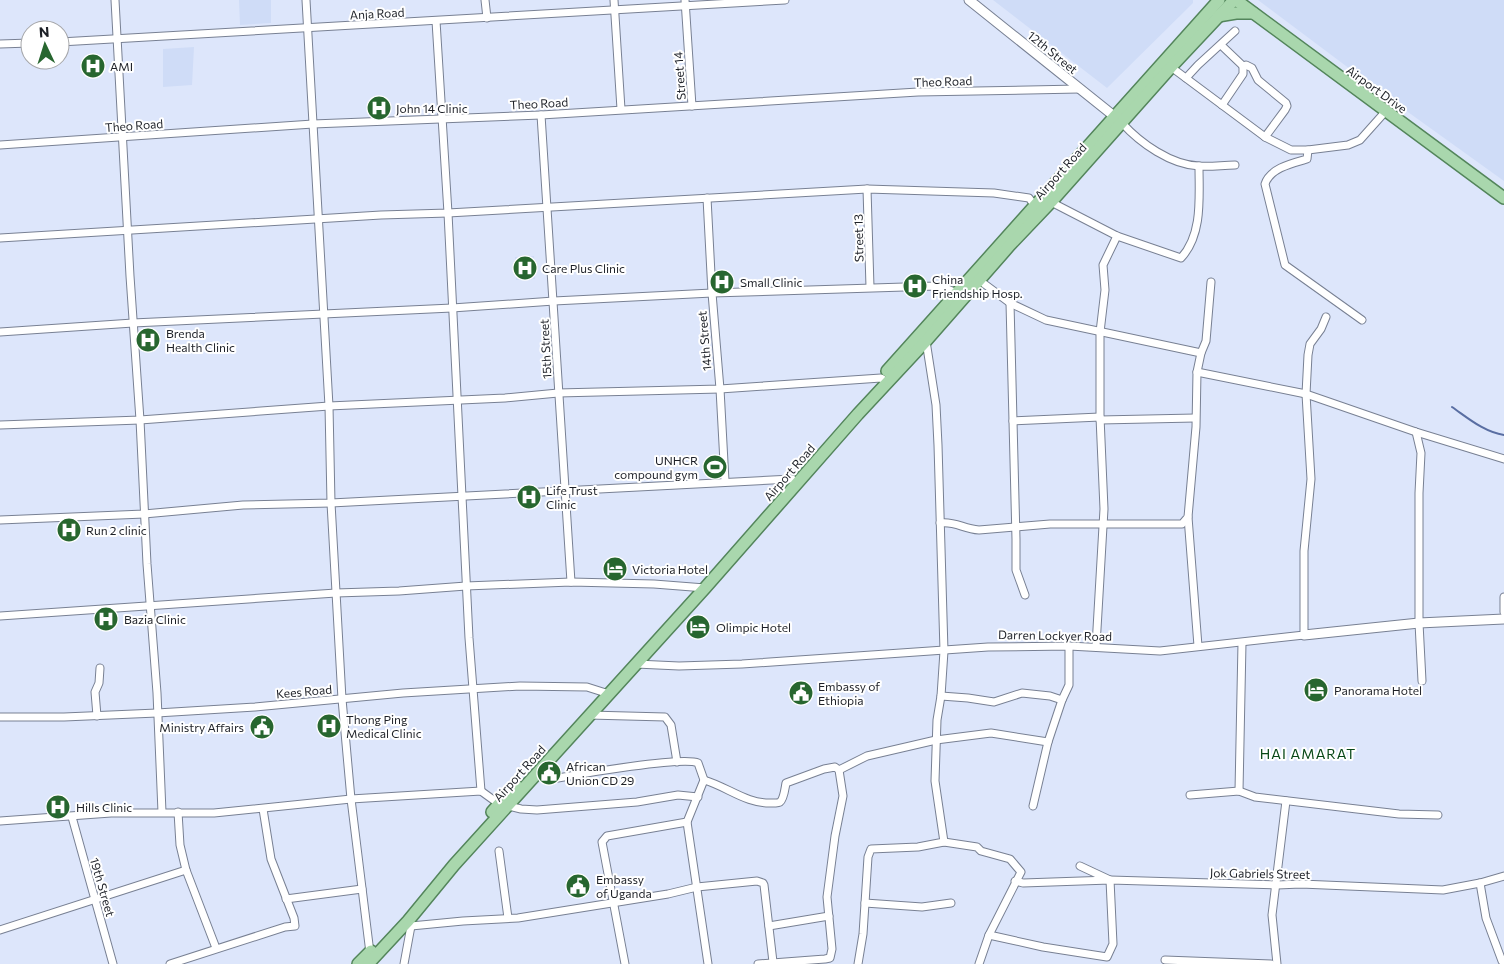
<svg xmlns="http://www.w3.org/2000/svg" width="1504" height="964" viewBox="0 0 1504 964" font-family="Commissioner,sans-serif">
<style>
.built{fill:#cfdcf7}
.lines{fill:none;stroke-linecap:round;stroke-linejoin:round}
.stream{stroke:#596ea2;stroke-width:2}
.minor-casing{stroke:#788093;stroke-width:9}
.tertiary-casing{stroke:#788093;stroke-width:11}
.primary-casing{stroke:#53855b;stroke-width:14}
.minor{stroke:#fff;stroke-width:7}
.tertiary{stroke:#fff;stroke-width:9}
.primary{stroke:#a9d7ad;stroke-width:11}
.labels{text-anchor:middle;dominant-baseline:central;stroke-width:4;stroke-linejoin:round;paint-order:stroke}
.street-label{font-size:12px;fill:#1d2027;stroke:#fff}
.poi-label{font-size:12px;fill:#1d2027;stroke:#fff;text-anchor:start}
.neighbourhood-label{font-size:14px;letter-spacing:1px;fill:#074716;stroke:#fff}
</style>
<rect width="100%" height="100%" fill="#dde6fb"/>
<g class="built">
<polygon points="239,0 271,0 271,23 240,25"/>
<polygon points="993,0 1193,0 1193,3 1107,88"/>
<polygon points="1258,0 1504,0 1504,181 1394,102"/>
<polygon points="194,47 192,85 163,87 163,49"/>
<polygon points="534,256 535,279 516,280 515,257"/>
</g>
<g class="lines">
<path class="stream" d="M1452,407c16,11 32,25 52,28"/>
<defs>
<g id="minor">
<polyline points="115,0 130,276 140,420 147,564 157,693 162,812"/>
<polyline points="306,0 329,406 331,503 342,699 351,799 370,953"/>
<polyline points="485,0 487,18"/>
<polyline points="614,0 621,109"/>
<polyline points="685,0 692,106"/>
<polyline points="436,21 448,213 469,638 481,791"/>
<polyline points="60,42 785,0"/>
<polyline points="0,44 30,43"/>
<polyline points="1221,45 1243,66 1246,65 1252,68 1258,80 1286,103 1287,106 1285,110 1265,137"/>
<polyline points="1171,67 1265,137 1291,150 1308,150 1348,145 1360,140 1385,112"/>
<polyline points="1186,78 1198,65 1235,31"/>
<polyline points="1222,105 1243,74 1243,66"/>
<polyline points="541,115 571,582"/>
<path d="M1122,123c18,20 49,42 77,43 12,1 24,-1 36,-1"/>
<polyline points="0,145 313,124 541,115 918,92 1079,89"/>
<path d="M1308,150l-1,9c-14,4 -37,9 -42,25l20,81 77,55"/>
<polyline points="867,189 870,287"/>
<polyline points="707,198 712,293 720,389 725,481"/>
<path d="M1051,202l66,34 64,22c22,-24 18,-61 18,-92"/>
<polyline points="0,238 381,215 448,213 867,189 994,193 1029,198 1035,206"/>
<polyline points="979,280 1010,303 1046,320 1201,353"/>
<polyline points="1010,303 1016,539 1016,570 1025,595"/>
<polyline points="0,332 133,323 452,308 554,301 712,293 936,286 945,288 957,293"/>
<polyline points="1197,372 1306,394 1416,432 1504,459"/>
<polyline points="1100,420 1195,418"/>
<polyline points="1013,421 1100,417"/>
<polyline points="0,425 140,420 329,406 505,398 558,393 720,389 881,378 887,382"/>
<polyline points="1416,432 1421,453 1419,493 1419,623 1422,681"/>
<polyline points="1188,517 1198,646"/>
<polyline points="0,520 144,514 243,505 331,503 792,479"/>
<path d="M940,523c16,-2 23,6 39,7l71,-6h132l6,-7 8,-90 1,-55 4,-19 5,-12 5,-59"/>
<polyline points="1504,597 1504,612"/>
<polyline points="0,616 336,593 399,591 466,586 571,582 654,584 705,588"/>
<polyline points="1096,646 1104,509 1100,417 1100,332 1105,290 1103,265 1117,236"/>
<polyline points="636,664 679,666 742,664 988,647 1069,646 1160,651 1304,635 1304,551 1311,479 1306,394 1308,355 1310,344 1321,329 1326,317"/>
<polyline points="941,696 968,698 994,702 1022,693 1050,696 1062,700"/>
<polyline points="589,715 665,717 671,725 677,762"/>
<polyline points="97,716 95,692 99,683 100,668"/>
<polyline points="0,717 64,717 157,713 255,707 403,693 520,686 587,687 609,694"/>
<path d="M542,768l12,4 4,6c22,-4 126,-22 140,-15l6,17 -17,42 21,142"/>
<polyline points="839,770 867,756 936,740 991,733 1048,742"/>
<path d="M704,780c24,7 42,24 68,23 1,0 7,0 8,-1 4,-3 5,-14 6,-19l38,-14 11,-2 4,3 4,26 -8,40 -8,61 5,52 -2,9 -5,1 -67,5"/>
<polyline points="1239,791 1242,643"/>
<polyline points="1190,795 1239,791 1255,797 1399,814 1438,815"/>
<polyline points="508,806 521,809 537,810 637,802 678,795 698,797"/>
<polyline points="1033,806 1048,742 1062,700 1069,685 1069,646"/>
<polyline points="178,812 180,845 186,870 216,948"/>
<polyline points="72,817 113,964"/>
<polyline points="0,821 111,813 214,813 351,799 481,791 499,804"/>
<polyline points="944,842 977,847 981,851 1010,859 1021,872 989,935 979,964"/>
<polyline points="499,851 508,918"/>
<polyline points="1015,881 1023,883 1110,880 1277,885 1301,884 1443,890 1480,883 1504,876"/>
<polyline points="1480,883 1486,918 1502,961 1504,963"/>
<polyline points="286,899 362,889"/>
<polyline points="865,903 922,907 951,903"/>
<polyline points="411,926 463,921 518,918 668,894 697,887 757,881 763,883 764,885 773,962"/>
<polyline points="769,926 829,916"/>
<polyline points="0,930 186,870"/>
<polyline points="989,935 1043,947 1107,957 1113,944 1110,880 1080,866"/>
<polyline points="1165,960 1271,964"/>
<polyline points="170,964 285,927 295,926 294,918 271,859 263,809"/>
<polyline points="404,964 411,926 409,923"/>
<polyline points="625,964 602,842 607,836 687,822"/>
<polyline points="858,964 863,934 868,857 871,849 918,847 944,842 935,781 937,720 941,696 944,651 938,445 936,405 926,341"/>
<polyline points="1277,964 1272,915 1286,801"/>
</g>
<g id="tertiary">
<polyline points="969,0 1119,120"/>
<polyline points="1304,635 1419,623 1504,619"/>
</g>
<g id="primary">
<polyline points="1236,0 1504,198"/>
<polyline points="1218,16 1236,13 1253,13"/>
<polyline points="887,371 1219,0"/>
<polyline points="492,812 516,785"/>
<polyline points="358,964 371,951"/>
<polyline points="368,964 408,921 454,865 705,588 858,414 926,341 1010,245 1051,202 1171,67 1234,0"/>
</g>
</defs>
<use href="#minor" class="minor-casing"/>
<use href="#tertiary" class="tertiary-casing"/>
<use href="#primary" class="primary-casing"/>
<use href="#minor" class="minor"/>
<use href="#tertiary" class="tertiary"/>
<use href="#primary" class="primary"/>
</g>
<defs>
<symbol id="hospital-disc" viewBox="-11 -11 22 22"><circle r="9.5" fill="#27662f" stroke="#fff"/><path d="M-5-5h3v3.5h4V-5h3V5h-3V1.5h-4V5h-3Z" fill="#fff"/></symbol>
<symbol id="stadium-disc" viewBox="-11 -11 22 22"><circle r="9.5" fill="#27662f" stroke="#fff"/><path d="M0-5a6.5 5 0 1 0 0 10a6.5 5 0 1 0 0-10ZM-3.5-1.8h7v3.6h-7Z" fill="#fff"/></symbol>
<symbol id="hotel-disc" viewBox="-11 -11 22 22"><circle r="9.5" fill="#27662f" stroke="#fff"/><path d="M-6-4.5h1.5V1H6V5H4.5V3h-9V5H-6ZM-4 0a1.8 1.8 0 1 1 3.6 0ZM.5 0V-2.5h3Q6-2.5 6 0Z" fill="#fff"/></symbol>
<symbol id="civic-disc" viewBox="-11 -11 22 22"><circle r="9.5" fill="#27662f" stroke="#fff"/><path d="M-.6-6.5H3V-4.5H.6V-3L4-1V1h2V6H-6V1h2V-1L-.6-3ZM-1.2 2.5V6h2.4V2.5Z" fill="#fff"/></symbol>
</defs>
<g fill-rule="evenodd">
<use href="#hospital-disc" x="79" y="52" width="28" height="28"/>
<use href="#hospital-disc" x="365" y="94" width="28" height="28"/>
<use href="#hospital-disc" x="511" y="254" width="28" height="28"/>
<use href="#hospital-disc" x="708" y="268" width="28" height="28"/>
<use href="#hospital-disc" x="901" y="272" width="28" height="28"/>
<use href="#hospital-disc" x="134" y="326" width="28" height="28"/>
<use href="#stadium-disc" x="701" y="453" width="28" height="28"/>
<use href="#hospital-disc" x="515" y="483" width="28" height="28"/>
<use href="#hospital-disc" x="55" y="516" width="28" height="28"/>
<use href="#hotel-disc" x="601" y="555" width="28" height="28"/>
<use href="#hospital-disc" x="92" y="605" width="28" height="28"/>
<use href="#hotel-disc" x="684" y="613" width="28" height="28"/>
<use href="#hotel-disc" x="1302" y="676" width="28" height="28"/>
<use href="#civic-disc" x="787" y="679" width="28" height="28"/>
<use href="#hospital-disc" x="315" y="712" width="28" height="28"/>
<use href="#civic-disc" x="248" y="713" width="28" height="28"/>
<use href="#civic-disc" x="535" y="759" width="28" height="28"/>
<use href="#hospital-disc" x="44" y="793" width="28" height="28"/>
<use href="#civic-disc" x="564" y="872" width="28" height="28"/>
</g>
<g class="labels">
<g class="street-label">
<text transform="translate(377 13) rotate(-3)">Anja Road</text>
<text transform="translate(1053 52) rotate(39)">12th Street</text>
<text transform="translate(679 76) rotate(-94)">Street 14</text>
<text transform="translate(943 81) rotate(-2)">Theo Road</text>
<text transform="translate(1377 89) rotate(36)">Airport Drive</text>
<text transform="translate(539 103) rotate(-3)">Theo Road</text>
<text transform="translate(134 125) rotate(-4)">Theo Road</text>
<text transform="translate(1060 171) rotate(-48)">Airport Road</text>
<text transform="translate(858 238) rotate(-91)">Street 13</text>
<text transform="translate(704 341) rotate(-95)">14th Street</text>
<text transform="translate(545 349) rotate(-93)">15th Street</text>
<text transform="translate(789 472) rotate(-49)">Airport Road</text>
<text transform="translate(1055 635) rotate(1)">Darren Lockyer Road</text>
<text transform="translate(304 691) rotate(-5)">Kees Road</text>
<text transform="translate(519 773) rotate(-48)">Airport Road</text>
<text transform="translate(1260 873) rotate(1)">Jok Gabriels Street</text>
<text transform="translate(103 887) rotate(74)">19th Street</text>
</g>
<g class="poi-label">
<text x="110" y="66">AMI</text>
<text x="396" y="108">John 14 Clinic</text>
<text x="542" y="268">Care Plus Clinic</text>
<text x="932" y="279">China<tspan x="932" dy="14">Friendship Hosp.</tspan></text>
<text x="740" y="282">Small Clinic</text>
<text x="166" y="333">Brenda<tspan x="166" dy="14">Health Clinic</tspan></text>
<text x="698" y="460" text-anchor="end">UNHCR<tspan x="698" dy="14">compound gym</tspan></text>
<text x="546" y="490">Life Trust<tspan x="546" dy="14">Clinic</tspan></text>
<text x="86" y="530">Run 2 clinic</text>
<text x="632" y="569">Victoria Hotel</text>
<text x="124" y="619">Bazia Clinic</text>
<text x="716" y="627">Olimpic Hotel</text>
<text x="818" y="686">Embassy of<tspan x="818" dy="14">Ethiopia</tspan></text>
<text x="1334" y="690">Panorama Hotel</text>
<text x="346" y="719">Thong Ping<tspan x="346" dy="14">Medical Clinic</tspan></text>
<text x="244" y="727" text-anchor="end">Ministry Affairs</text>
<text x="566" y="766">African<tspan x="566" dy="14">Union CD 29</tspan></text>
<text x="76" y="807">Hills Clinic</text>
<text x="596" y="879">Embassy<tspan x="596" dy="14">of Uganda</tspan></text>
</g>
<g class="neighbourhood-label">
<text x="1308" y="753">HAI AMARAT</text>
</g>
</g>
<g transform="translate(45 45) rotate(356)"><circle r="24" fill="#ffffff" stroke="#a5a6a9"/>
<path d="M0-4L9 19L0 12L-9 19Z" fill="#27662f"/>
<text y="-8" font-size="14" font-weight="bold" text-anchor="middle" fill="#1d2027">N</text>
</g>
</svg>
